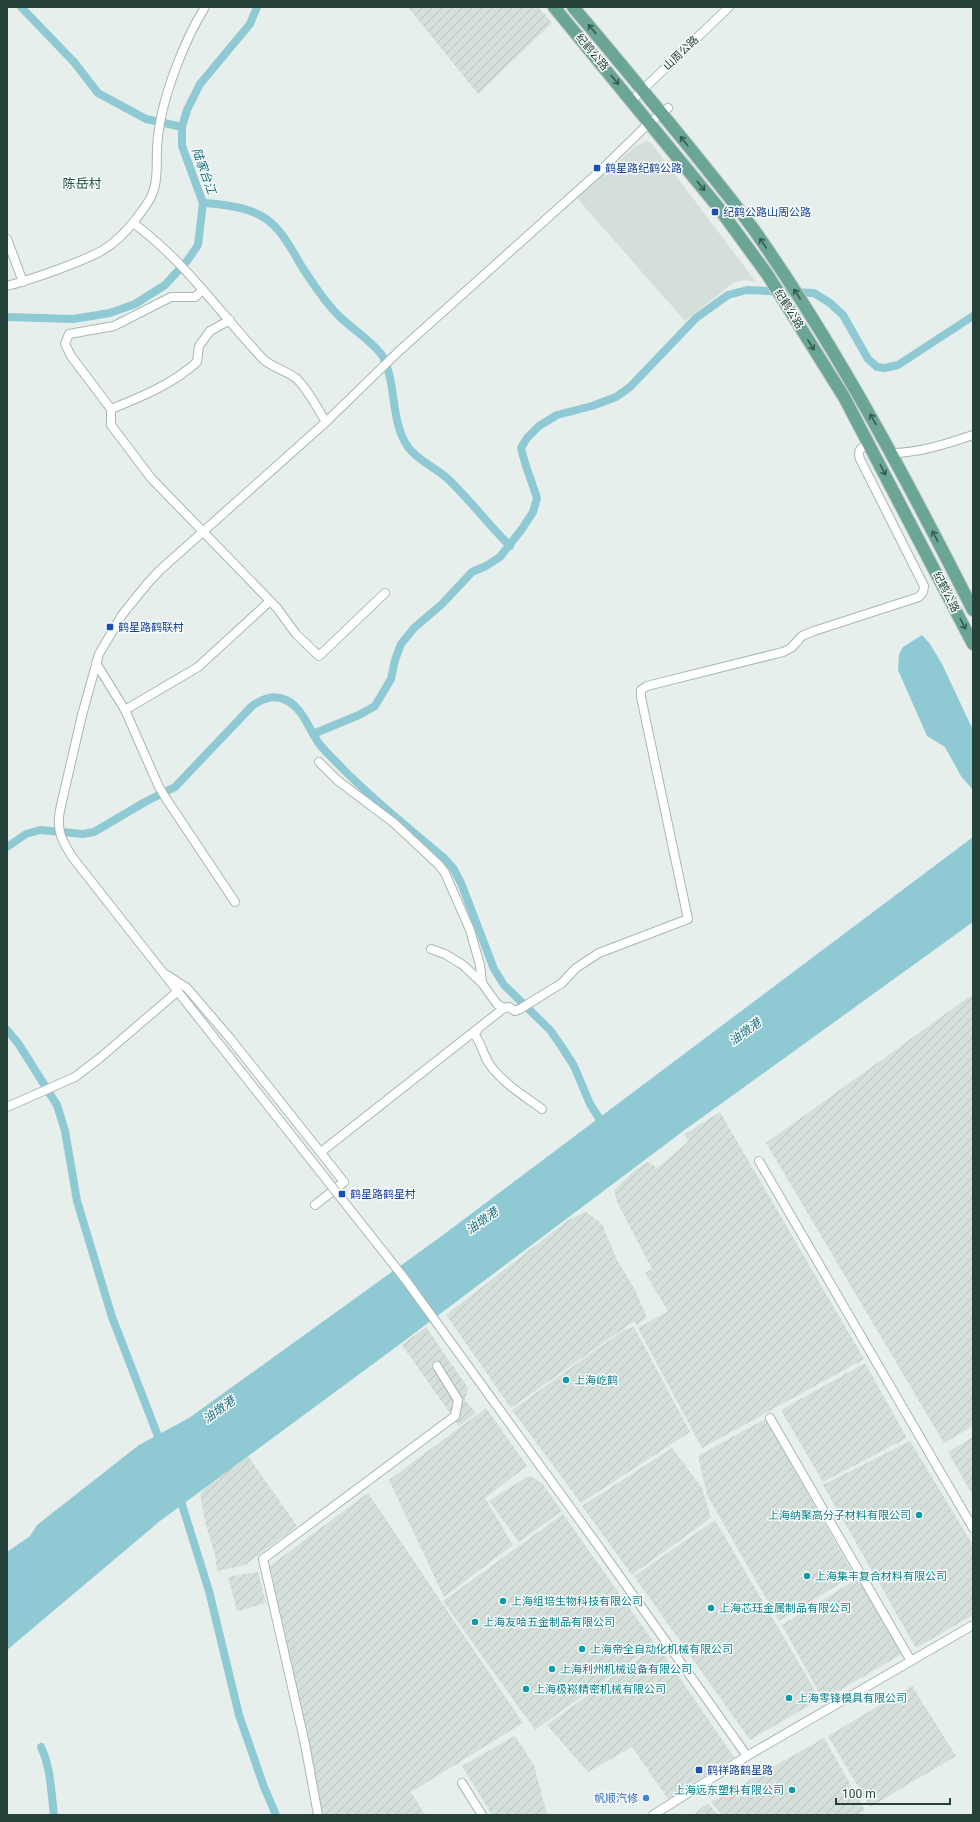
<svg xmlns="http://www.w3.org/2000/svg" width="980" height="1822" viewBox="0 0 980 1822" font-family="Roboto,'Noto Sans SC',sans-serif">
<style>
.built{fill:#d4dfda}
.industrial{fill:url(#industrial-furrows)}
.water{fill:#8ec9d4}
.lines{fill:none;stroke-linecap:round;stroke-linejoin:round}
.canal{stroke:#8ec9d4;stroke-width:8}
.minor-casing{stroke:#a8b8b2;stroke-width:10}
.primary-casing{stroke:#c2cac8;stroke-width:14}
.minor{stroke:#fff;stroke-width:8}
.primary{stroke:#6aa596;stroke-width:12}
.minor-bridge-casing{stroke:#a8b8b2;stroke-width:10;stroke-linecap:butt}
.minor-bridge{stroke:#fff;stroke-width:8}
.oneway{stroke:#365b51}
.transit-dot{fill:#1a4fb4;stroke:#f7fbf9;stroke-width:1.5}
.culture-dot{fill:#0f9aa8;stroke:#f7fbf9;stroke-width:1.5}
.shop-dot{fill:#3f7fe0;stroke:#f7fbf9;stroke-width:1.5}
.labels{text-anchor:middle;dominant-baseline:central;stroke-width:3;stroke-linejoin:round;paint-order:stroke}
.street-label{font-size:11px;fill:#24423a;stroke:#f7fbf9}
.transit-label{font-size:11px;fill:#164399;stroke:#f7fbf9;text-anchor:start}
.culture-label{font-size:11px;fill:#0d838f;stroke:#f7fbf9;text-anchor:start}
.shop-label{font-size:11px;fill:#366cbe;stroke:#f7fbf9;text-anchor:end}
.water-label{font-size:12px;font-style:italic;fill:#1c6f80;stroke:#f7fbf9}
.quarter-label{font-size:13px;fill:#1f5548;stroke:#f7fbf9}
</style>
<defs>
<pattern id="industrial-furrows" width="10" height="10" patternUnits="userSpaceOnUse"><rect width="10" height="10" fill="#d4dfda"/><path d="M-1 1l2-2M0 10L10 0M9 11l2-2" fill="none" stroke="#b6c1bc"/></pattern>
</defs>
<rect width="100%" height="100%" fill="#e6efeb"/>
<polygon class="built" points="647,141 652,144 756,282 744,280 733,283 685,321 577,198 636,146"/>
<g class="industrial">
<polygon points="408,7 538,7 552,23 478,94"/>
<polygon points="973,994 973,1426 944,1443 766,1143"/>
<polygon points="720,1112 864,1359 702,1448 638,1328 668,1311 645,1273 652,1269 617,1202 614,1190 635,1170 648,1162 657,1168 688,1142 685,1134"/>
<polygon points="586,1212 602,1224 617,1260 634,1288 647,1317 637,1325 634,1321 511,1408 446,1315 568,1220"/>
<polygon points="426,1327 468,1388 465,1400 476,1413 459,1426 402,1345"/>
<polygon points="634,1327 690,1432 581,1503 512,1410 625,1329"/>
<polygon points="865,1363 907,1438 823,1482 781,1410"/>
<polygon points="486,1408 527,1466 485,1498 513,1545 444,1597 389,1480"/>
<polygon points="765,1419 854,1575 779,1621 707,1495 698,1456"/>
<polygon points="973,1437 973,1496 948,1452"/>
<polygon points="910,1441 973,1545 973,1615 916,1648 823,1485"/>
<polygon points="672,1448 702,1488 711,1518 632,1575 582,1506"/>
<polygon points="248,1456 297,1526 245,1565 217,1571 215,1555 206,1525 200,1495 204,1489"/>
<polygon points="530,1476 542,1483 562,1511 519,1542 489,1501 525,1478"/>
<polygon points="368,1493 523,1723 411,1792 425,1815 323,1815 270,1566"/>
<polygon points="563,1514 655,1644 535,1730 443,1601"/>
<polygon points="715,1520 820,1699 750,1740 634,1576"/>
<polygon points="258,1572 266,1603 237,1611 228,1577"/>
<polygon points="858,1578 902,1654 823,1700 782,1625"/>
<polygon points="657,1645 734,1757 668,1799 632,1747 588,1772 547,1725"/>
<polygon points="912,1686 956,1756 870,1807 828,1736"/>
<polygon points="515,1736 534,1765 547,1815 492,1815 462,1766"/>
<polygon points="824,1738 865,1810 857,1815 722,1815 711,1802"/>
<polygon points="708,1803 718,1815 693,1815"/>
</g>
<g class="water">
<polygon points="922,635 930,644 942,664 973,730 973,790 961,776 945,747 927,736 898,670 899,654 903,647"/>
<polygon points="973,837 973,922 686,1129 392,1350 160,1521 7,1650 7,1552 30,1536 37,1525 139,1445 189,1418 439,1238"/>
</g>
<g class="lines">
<g class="canal">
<polyline points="21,7 74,62 98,93 146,119 182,127"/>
<path d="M203,203c16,1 35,3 50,9 27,10 37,36 51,58 10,15 20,31 33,44 12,13 38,29 46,43 14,28 7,64 25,90 10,14 27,20 40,32 22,21 40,45 62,67"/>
<polyline points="7,317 73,319 110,313 135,304 165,285 187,261 198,245 203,203 182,146 182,127 187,110 200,84 250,24 257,7"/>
<polyline points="313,734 359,715 375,706 391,679 395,660 401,644 414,628 442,604 472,572 486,566 500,557 522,529 533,512 537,498 525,463 521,448 527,438 539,426 557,415 592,406 616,397 630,387 696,318 728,295 747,290 814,293 830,303 843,315 868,359 877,367 885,368 898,365 973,316"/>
<path d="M7,847l19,-13 14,-4 43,4 11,-2 51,-30 30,-15 77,-81c10,-7 21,-12 34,-6 17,8 23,30 34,45 7,8 14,15 21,22 32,33 68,61 103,91l9,10 8,15 33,86 10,16 46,45 12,17 12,19 16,38 14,22"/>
<polyline points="7,1030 18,1043 57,1105 65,1131 77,1201 112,1317 161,1444"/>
<polyline points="179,1495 209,1591 239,1715 264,1787 276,1815"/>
<path d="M41,1747c10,21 10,45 13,68"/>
</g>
<defs>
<g id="minor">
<polyline points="632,100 729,7"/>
<path d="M133,223c51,37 87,90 130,136 10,9 24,12 34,20 12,12 20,29 29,43"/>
<polyline points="7,239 23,282"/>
<path d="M7,286c19,-5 36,-11 55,-18 34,-13 51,-19 74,-49 5,-7 11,-14 15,-22 9,-19 4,-41 7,-60 4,-40 26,-96 47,-130"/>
<polyline points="203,290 195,297 171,297 114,326 69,334 65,344 71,356 111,409 111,425 151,478 277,608 296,634 319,656 385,593"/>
<path d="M111,409c30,-12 62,-25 86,-47l2,-16 11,-15 20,-11"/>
<path d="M891,453c28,0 55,-9 82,-18"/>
<polyline points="96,663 125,710 159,787 167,800 235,902"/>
<polyline points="125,710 198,667 270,601"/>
<polyline points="319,762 337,780 394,823 439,865 445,873 470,930 480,965 482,983 497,1004 504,1008"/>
<polyline points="431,949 445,954 463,965 482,983"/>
<polyline points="167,975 187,988 229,1037 344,1182 315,1205"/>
<path d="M190,1007l-117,-149c-11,-17 -17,-27 -13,-48l22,-95 17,-61 23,-39 25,-31 13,-14 166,-148 72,-70 203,-182 43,-42 24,-20"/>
<path d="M477,1031l-3,3c8,10 9,21 16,31 13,18 34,31 52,44"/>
<polyline points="7,1107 75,1077 101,1057 177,992"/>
<path d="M321,1152l183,-144 5,-1 6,4 5,-2 42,-26 14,-15 23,-15 89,-34 -47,-222v-7l6,-4 136,-34 8,-4 11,-12 12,-5 105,-34 4,-5 1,-6 -64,-127c-3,-10 1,-12 10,-15"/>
<polyline points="759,1161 973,1528"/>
<polyline points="770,1418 911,1661"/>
<polyline points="599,1547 747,1756"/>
<polyline points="462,1783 482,1815"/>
<polyline points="318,1815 305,1744 263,1559 455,1416 458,1400 437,1366"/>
<polyline points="653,1815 747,1756 973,1625"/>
</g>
<g id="primary">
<polyline points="554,7 718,207 767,274 844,397 973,644"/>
<path d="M573,7c41,48 81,97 121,146 22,28 45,55 65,84 82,118 149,245 214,373"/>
</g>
</defs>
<use href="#minor" class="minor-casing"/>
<use href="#primary" class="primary-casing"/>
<use href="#minor" class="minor"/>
<use href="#primary" class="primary"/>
<defs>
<polyline id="minor-bridge" points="190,1007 405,1279 599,1547"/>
</defs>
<use href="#minor-bridge" class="minor-bridge-casing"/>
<use href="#minor-bridge" class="minor-bridge"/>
</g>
<defs><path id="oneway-shaft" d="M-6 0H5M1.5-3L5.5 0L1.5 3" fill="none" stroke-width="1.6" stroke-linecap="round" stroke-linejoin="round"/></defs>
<g class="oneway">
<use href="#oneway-shaft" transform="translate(592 29) rotate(-130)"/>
<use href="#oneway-shaft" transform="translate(615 80) rotate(50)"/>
<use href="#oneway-shaft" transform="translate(684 141) rotate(-129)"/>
<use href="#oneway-shaft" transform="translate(701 186) rotate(51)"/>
<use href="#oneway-shaft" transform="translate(763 243) rotate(-124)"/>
<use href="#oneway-shaft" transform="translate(797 294) rotate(-123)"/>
<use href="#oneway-shaft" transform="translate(811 345) rotate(58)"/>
<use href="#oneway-shaft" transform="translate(873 419) rotate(-118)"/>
<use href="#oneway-shaft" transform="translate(883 470) rotate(62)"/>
<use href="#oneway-shaft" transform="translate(935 536) rotate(-118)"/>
<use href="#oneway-shaft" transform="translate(963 624) rotate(63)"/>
</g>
<g class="transit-dot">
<rect x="593" y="164" width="8" height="8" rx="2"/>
<rect x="711" y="208" width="8" height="8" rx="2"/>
<rect x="106" y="623" width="8" height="8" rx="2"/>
<rect x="338" y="1190" width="8" height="8" rx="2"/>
<rect x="695" y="1766" width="8" height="8" rx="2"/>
</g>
<g class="culture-dot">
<circle cx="566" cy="1380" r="4"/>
<circle cx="919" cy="1515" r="4"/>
<circle cx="807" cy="1576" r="4"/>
<circle cx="503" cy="1601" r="4"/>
<circle cx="711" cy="1608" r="4"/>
<circle cx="475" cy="1622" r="4"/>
<circle cx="582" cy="1649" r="4"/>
<circle cx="552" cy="1669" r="4"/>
<circle cx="526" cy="1689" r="4"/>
<circle cx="789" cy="1698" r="4"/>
<circle cx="792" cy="1790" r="4"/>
</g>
<circle class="shop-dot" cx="646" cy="1798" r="4"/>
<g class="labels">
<g class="street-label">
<text transform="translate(592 52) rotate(50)">纪鹤公路</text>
<text transform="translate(681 53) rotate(-44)">山周公路</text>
<text transform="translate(789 309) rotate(58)">纪鹤公路</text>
<text transform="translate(946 592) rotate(63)">纪鹤公路</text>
</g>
<g class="transit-label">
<text x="605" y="168">鹤星路纪鹤公路</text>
<text x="723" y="212">纪鹤公路山周公路</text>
<text x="118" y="627">鹤星路鹤联村</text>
<text x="350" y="1194">鹤星路鹤星村</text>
<text x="707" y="1770">鹤祥路鹤星路</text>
</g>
<g class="culture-label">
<text x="574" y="1380">上海屹鹤</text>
<text x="911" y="1515" text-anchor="end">上海纳聚高分子材料有限公司</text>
<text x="815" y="1576">上海集丰复合材料有限公司</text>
<text x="511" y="1601">上海组培生物科技有限公司</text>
<text x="719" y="1608">上海芯珏金属制品有限公司</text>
<text x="483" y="1622">上海友哈五金制品有限公司</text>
<text x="590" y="1649">上海帝全自动化机械有限公司</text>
<text x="560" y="1669">上海利州机械设备有限公司</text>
<text x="534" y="1689">上海极崧精密机械有限公司</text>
<text x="797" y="1698">上海零锋模具有限公司</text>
<text x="784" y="1790" text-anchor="end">上海远东塑料有限公司</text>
</g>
<g class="shop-label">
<text x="638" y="1798">帆顺汽修</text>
</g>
<g class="water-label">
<text transform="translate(204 171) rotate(70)">陆家台江</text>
<text transform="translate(745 1032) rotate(-36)">油墩港</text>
<text transform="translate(482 1221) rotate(-36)">油墩港</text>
<text transform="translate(219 1410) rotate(-36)">油墩港</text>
</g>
<g class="quarter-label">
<text x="82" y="183">陈岳村</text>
</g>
</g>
<rect width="980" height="1822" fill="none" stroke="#24423a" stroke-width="16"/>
<path d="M836 1798v6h114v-6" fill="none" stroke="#24423a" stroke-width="2"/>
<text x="842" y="1798" font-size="12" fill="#24423a" stroke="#f7fbf9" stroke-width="3" paint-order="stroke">100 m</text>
</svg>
